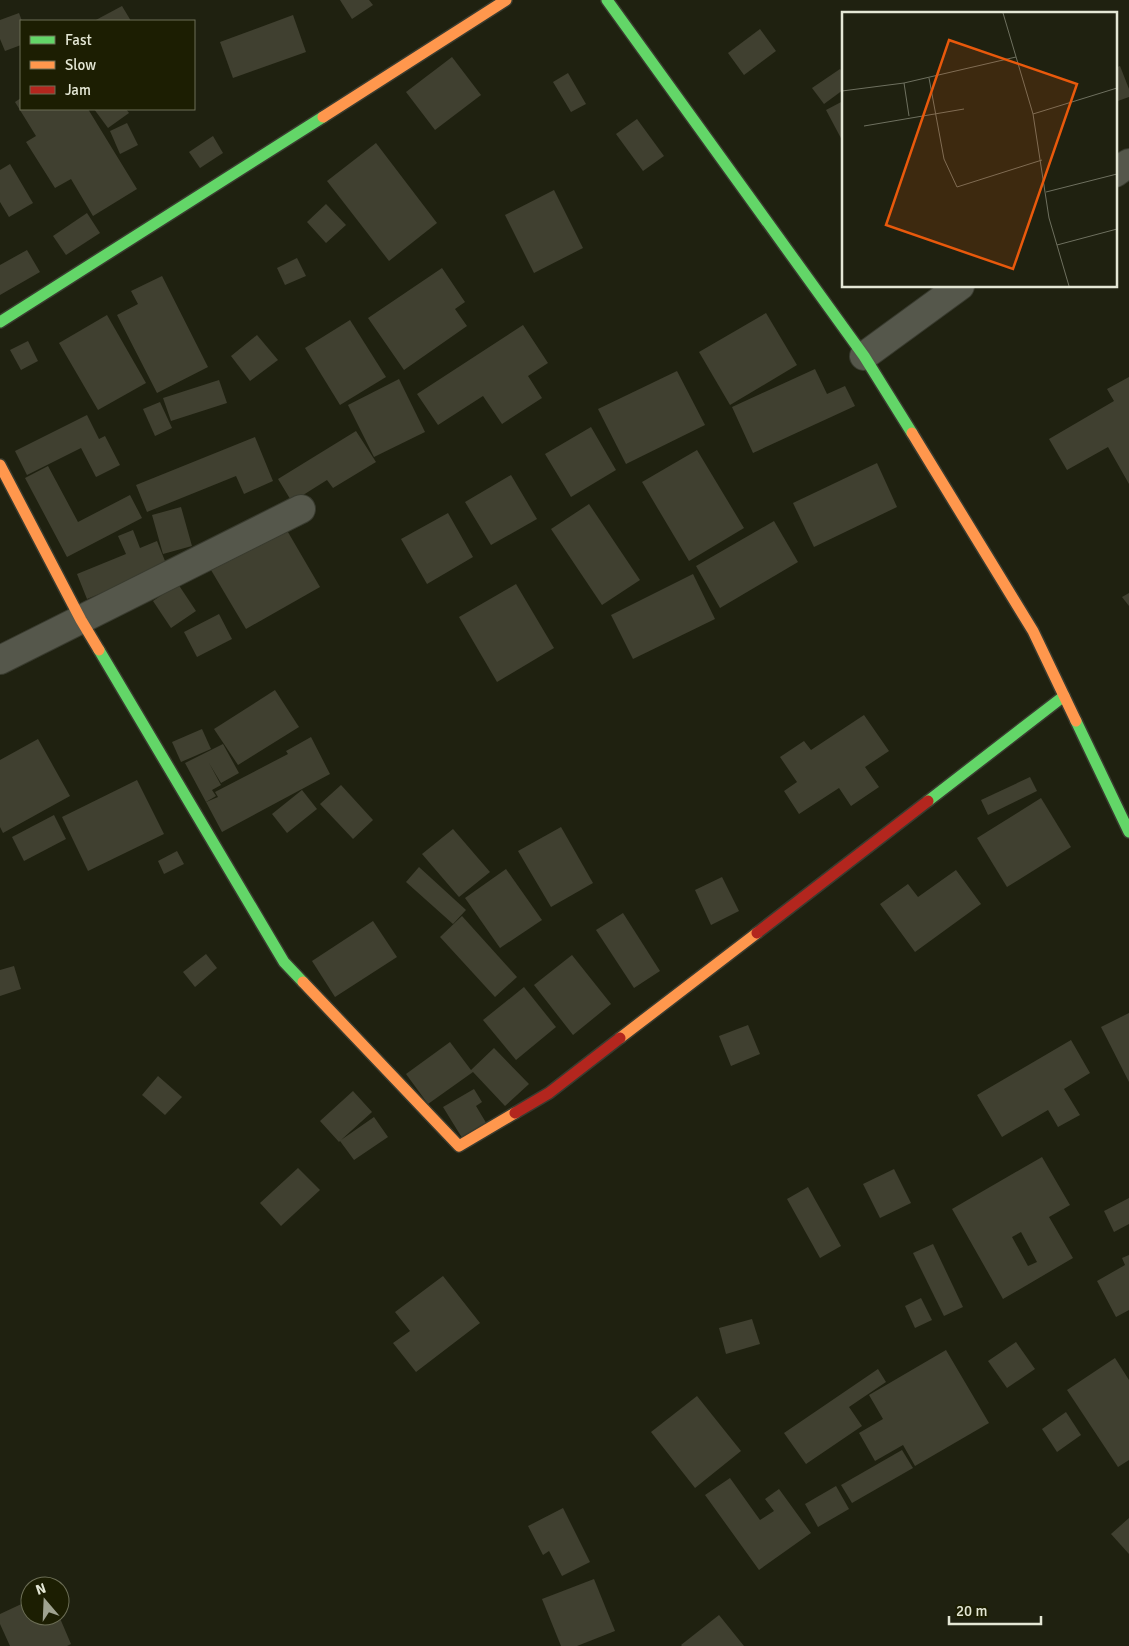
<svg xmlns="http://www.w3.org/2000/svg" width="1129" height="1646" viewBox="0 0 1129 1646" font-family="Signika,sans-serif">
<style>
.building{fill:#404030;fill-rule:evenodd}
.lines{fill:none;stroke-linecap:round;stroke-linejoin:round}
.street-casing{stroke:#393b2f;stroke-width:30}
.fast-casing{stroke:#393b2f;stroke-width:14}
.slow-casing{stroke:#393b2f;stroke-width:14}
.jam-casing{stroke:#393b2f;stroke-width:14}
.street{stroke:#55574b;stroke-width:28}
.fast{stroke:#63d668;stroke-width:11}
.slow{stroke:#ff974d;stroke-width:11}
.jam{stroke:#b3261e;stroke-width:11}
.inset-road{fill:none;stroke:#6e705f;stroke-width:1}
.view{fill:#e8590c;fill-opacity:0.15;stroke:#e8590c;stroke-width:2.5}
.inset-edge{fill:none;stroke:#e4e7d5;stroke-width:2.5}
</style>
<rect width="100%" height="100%" fill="#1f2110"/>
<g class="building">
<polygon points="340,0 369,0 373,5 352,19"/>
<polygon points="122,6 131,21 94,21"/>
<polygon points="19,13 22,21 21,45 5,51 0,39 0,20"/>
<polygon points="293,15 306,52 233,78 220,42"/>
<polygon points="760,29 776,51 744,75 728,53"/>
<polygon points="452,57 481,95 435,130 406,92"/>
<polygon points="1120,66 1129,89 1129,97 1115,102 1115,68"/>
<polygon points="840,69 843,73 843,90 824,104 812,88"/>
<polygon points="568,73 586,104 571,112 553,82"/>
<polygon points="21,98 21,109 88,109 137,189 93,216 71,179 55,188 26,142 36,136 15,102"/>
<polygon points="843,101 843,142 826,110"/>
<polygon points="94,109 126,109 129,113 108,128"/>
<polygon points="637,119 664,156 643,171 616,134"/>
<polygon points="127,123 138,145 120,154 110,131"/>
<polygon points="213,136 223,153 200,168 189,152"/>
<polygon points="376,143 437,223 389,261 327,181"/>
<polygon points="10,164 33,203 9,217 0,202 0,170"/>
<polygon points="554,190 583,248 534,273 505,215"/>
<polygon points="326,204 346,225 326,243 307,222"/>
<polygon points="87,213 100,233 66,255 53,236"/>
<polygon points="27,250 40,272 0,295 0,265"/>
<polygon points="297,258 306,276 285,285 277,268"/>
<polygon points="442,268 465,302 455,309 467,326 404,370 368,318"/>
<polygon points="162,276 208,367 157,393 117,315 138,304 131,291"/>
<polygon points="766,313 797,365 730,405 699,352"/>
<polygon points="107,315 146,383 98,410 59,343"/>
<polygon points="350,320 386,377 340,405 305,348"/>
<polygon points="523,325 548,363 528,376 542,398 502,424 483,396 438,425 417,394"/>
<polygon points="257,335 278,360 250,381 231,356"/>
<polygon points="28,341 38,361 21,370 10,350"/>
<polygon points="815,369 827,394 845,386 855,406 753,453 732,407"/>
<polygon points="677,371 705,425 626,464 598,409"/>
<polygon points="1129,377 1129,484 1108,447 1067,470 1049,439 1114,401 1107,389"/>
<polygon points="399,379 425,432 374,457 348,405"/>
<polygon points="219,380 227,403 171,421 163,398"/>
<polygon points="160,402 172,428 155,436 143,409"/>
<polygon points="87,415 99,439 105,436 120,465 96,477 81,448 27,475 15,451"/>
<polygon points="591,427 616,470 571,497 545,454"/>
<polygon points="356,431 376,462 333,488 327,480 292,502 278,479"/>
<polygon points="255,437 273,481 244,494 236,476 147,512 136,485"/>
<polygon points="697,450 744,528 689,561 642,482"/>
<polygon points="877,463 897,507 814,547 793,503"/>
<polygon points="48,466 78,522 130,495 142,518 67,557 25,478"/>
<polygon points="511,475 537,519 491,545 465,502"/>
<polygon points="589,504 640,580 602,605 551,529"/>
<polygon points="181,507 192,546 163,554 152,515"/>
<polygon points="448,513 473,557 427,584 401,539"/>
<polygon points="774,521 798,562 720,608 696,566"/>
<polygon points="285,527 320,587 246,629 211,570"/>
<polygon points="133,530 140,548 157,541 167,566 87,599 77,574 126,554 118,536"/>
<polygon points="693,574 715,619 633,659 611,615"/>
<polygon points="178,584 196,611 171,628 153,601"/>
<polygon points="516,584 554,648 497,682 459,617"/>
<polygon points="1129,593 1129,606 1122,597"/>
<polygon points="219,614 232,639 197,657 184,632"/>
<polygon points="275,690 299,727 238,765 214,729"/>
<polygon points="864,715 889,751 865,767 879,787 851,806 839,788 799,814 784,791 797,782 780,757 804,741 811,750"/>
<polygon points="202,729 211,749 181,762 172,742"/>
<polygon points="311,737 330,774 222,832 206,802 218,797 215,792 288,754 286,751"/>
<polygon points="38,739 70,796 3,833 0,827 0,760"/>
<polygon points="223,744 239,773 221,783 209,763 221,785 212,790 216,796 206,802 185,763"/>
<polygon points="1030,777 1037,791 988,815 981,800"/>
<polygon points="137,780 164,834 88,871 62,817"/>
<polygon points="341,785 373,820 353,839 320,804"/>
<polygon points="302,790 317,809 287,833 272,814"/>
<polygon points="1041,798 1071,847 1007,887 977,838"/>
<polygon points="54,815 66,839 24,861 12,837"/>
<polygon points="561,827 593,883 551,907 518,851"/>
<polygon points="453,829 490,872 459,897 422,854"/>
<polygon points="177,851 184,864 164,874 158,861"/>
<polygon points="419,867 466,910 453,924 406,882"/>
<polygon points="506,869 542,920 500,948 465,898"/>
<polygon points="956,870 981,904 915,952 880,904 908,884 918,897"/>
<polygon points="722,877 739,911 711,925 695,890"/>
<polygon points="623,913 660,971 634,988 596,930"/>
<polygon points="462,916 517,977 495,997 440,937"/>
<polygon points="373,921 397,957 335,997 312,961"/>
<polygon points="206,954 217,968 195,987 183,972"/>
<polygon points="572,955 611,1004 573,1035 534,985"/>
<polygon points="14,966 21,989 0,996 0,970"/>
<polygon points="524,987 556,1027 516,1060 483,1020"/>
<polygon points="1129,1013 1129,1082 1101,1027"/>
<polygon points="748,1025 760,1054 731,1066 719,1036"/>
<polygon points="1071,1040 1090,1073 1064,1089 1080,1115 1058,1127 1048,1110 1002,1137 977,1095"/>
<polygon points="450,1042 471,1070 494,1048 529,1084 505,1106 473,1072 428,1104 406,1074"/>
<polygon points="158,1076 182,1097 165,1115 142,1095"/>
<polygon points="474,1089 482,1102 476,1106 488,1126 464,1141 443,1107"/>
<polygon points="353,1091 372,1112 341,1140 374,1117 388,1137 354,1160 340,1141 339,1142 320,1121"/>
<path d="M1042,1157l28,48 -21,12 24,41 -70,41 -51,-90zM1021,1232l16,30 -9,4 -16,-29z"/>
<polygon points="298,1168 320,1190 281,1226 260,1203"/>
<polygon points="894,1169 911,1203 880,1218 863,1184"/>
<polygon points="808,1187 841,1246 820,1258 787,1199"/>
<polygon points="1129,1198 1129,1224 1114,1232 1104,1211"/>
<polygon points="933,1244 963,1307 944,1316 913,1253"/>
<polygon points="1129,1255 1129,1310 1116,1317 1097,1281 1125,1265 1122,1258"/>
<polygon points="443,1276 480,1323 416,1372 393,1343 410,1331 395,1312"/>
<polygon points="921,1298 932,1320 915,1328 905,1306"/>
<polygon points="752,1319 760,1344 726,1354 719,1328"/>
<polygon points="1016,1342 1035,1369 1007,1388 988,1361"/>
<polygon points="946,1350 989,1423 915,1466 903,1445 875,1461 859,1433 883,1419 869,1395"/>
<polygon points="1115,1358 1129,1380 1129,1460 1118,1467 1067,1390"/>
<polygon points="878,1369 886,1382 849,1407 862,1426 806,1464 784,1433"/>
<polygon points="697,1396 741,1451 695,1488 651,1432"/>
<polygon points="1066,1412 1081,1435 1057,1452 1042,1429"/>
<polygon points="902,1450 913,1468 852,1503 841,1485"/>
<polygon points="730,1478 760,1520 774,1511 765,1499 779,1489 811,1533 759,1570 705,1495"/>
<polygon points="836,1486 849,1509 818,1527 805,1504"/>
<polygon points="563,1508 590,1562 562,1576 549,1551 543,1555 528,1526"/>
<polygon points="1129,1518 1129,1554 1111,1534"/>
<polygon points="594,1579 615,1631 577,1646 561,1646 542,1599"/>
<polygon points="30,1600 30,1616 59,1616 71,1644 67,1646 10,1646 0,1624 0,1614"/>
<polygon points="719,1615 744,1646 682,1646 681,1645"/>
</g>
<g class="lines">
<defs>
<g id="street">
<polyline points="1115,173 1129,163"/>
<polyline points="864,356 960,286"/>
<polyline points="0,660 301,509"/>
</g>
<g id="fast">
<polyline points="607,0 864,356 912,433"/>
<polyline points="0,322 323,117"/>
<polyline points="99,650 284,962 303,982"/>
<polyline points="1076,721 1129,832"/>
<polyline points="928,801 1064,696"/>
</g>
<g id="slow">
<polyline points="323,117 506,0"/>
<polyline points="912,433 1033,631 1076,721"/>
<polyline points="0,465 81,620 99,650"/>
<polyline points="303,982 459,1146 515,1113"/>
<polyline points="620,1038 757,933"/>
</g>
<g id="jam">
<polyline points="757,933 928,801"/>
<polyline points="515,1113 549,1093 620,1038"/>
</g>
</defs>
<use href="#street" class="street-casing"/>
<use href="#fast" class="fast-casing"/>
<use href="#slow" class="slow-casing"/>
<use href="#jam" class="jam-casing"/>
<use href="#street" class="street"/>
<use href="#fast" class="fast"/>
<use href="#slow" class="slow"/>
<use href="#jam" class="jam"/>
</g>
<g transform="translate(842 12)">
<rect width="275" height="275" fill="#1f2110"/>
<path class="inset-road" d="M161,1l30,101 16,104 20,68M87,66l15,81 13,28 85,-27M62,71l5,33M0,79l62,-8 112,-26M191,102l84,-26M22,114l100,-17M204,180l71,-18M215,233l60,-16"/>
<path class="view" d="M107,28l128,44 -64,185 -127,-44z"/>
<rect width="275" height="275" class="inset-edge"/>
</g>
<rect x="20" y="20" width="175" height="90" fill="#1c1e02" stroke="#6c6e56"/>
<rect x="30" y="36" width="25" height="8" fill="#63d668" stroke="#6c6e56"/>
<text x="65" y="45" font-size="15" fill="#e4e7d5">Fast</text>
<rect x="30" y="61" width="25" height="8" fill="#ff974d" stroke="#6c6e56"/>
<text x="65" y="70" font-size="15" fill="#e4e7d5">Slow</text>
<rect x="30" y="86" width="25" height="8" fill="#b3261e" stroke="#6c6e56"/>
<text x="65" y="95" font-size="15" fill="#e4e7d5">Jam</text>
<g transform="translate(45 1601) rotate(341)"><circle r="24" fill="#1c1e02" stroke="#6c6e56"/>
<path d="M0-4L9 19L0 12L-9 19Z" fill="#9fa290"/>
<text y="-8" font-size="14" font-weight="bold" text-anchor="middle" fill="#e4e7d5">N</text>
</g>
<path d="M949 1616v8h92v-8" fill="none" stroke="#e4e7d5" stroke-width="2.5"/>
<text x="956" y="1616" font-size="15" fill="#e4e7d5" stroke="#1c1e02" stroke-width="4" paint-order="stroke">20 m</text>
</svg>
